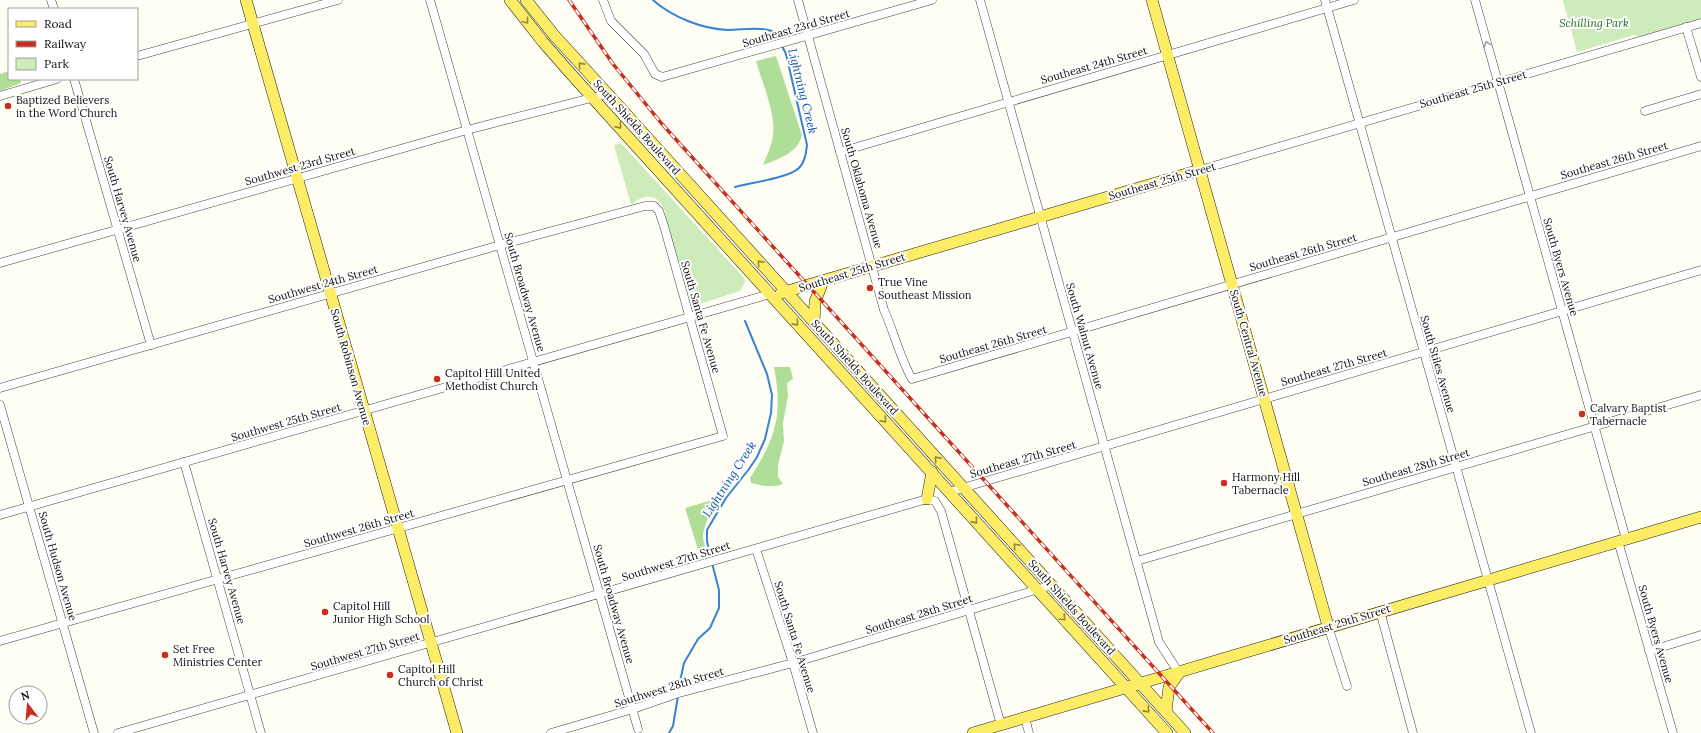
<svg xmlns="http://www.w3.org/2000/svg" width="1701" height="733" viewBox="0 0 1701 733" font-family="Lora,serif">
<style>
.green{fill:#ceecbb}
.forest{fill:#afde99}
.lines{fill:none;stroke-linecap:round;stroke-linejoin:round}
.stream{stroke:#3a82d3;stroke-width:2}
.minor-casing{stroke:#434343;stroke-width:9}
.major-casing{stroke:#212121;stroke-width:12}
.minor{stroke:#fff;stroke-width:8}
.major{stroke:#fdec66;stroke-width:11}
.rail-casing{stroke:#c82f21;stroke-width:3.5}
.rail{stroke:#fff;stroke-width:2;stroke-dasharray:6;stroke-linecap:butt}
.oneway{stroke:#92893f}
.oneway2{stroke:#9f9f9f}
.poi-dot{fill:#c82f21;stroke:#fff;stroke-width:1.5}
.labels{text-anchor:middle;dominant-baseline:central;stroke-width:4;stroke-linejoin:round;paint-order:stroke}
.park-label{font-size:11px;font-style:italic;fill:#236c1c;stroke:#fff}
.street-label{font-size:11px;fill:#101010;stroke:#fff}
.poi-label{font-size:11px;fill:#101010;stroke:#fff;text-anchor:start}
.water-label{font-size:12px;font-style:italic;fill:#1354a9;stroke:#fff}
</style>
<rect width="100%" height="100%" fill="#fffef4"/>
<g class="green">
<polygon points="1563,0 1701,0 1701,19 1640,37 1634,35 1577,52"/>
<path d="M621,143l123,135 1,4 -5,9 -43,14 -4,-1 -4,-5 -22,-75c-1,-23 -15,-37 -36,-19l-17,-60z"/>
</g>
<g class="forest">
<path d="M776,56l26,79c-4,18 -23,24 -39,30 4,-10 9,-20 10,-30 3,-22 -11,-52 -17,-74z"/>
<polygon points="9,71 9,79 20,79 21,83 0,91 0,74"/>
<path d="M774,367h16l3,12 -6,4 1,13 -5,27 1,18 -6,24v12l5,7c-11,4 -20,2 -32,-1l-1,-5c26,-41 33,-62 24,-111z"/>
<path d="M716,499c-4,11 -13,27 -13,39 1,6 3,12 5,18l-7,3 -16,-51z"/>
</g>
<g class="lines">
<g class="stream">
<path d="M653,0c19,17 49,29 75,30 13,0 28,-3 40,0 7,1 10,6 13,12"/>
<path d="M735,187c14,-4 54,-9 64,-19 6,-6 7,-15 8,-23l-21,-91 -4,-8"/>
<polyline points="711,559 707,541 707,530 726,498 749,469 757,457 765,439 771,413 772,395 767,374 745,321"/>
<polyline points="678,691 684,663 698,639 710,628 719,608 719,590 712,563"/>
<polyline points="669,733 673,726 678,696"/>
</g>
<defs>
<g id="minor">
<polyline points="51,0 54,9"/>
<polyline points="430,0 638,729"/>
<polyline points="603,0 611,21 644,54 655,74 662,77 932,0"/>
<path d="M798,0l86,310c10,22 16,48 28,69l789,-233"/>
<polyline points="980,0 1159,642 1179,673"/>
<polyline points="1325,0 1531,733"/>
<polyline points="1475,0 1626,539"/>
<polyline points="1686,27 1701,77"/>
<polyline points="137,56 338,0"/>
<polyline points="74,79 151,345"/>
<polyline points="0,96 57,79"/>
<polyline points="1645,111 1701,94"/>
<polyline points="840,152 1354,0"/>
<polyline points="1200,170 1701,23"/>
<polyline points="0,263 467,130 607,94"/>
<polyline points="0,388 500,245 645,206 654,206 659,211 664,226 723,436 0,641"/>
<polyline points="0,405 94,733"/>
<polyline points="184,462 261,733"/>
<polyline points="949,492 1701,270"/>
<polyline points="0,515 770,294"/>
<polyline points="1618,541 1673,733"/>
<polyline points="756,549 793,663 813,733"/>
<polyline points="1137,561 1701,395"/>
<polyline points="1380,611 1413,733"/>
<polyline points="1328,626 1347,686"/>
<polyline points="1649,651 1701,635"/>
<polyline points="1025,718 1029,733"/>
<polyline points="118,733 927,499 935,501 941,511 1001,725"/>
<polyline points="551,733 633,709 679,693 793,663 1052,585"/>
</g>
<g id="major">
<polyline points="246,0 457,733"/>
<polyline points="510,0 543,42 571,74 1167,733"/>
<polyline points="526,0 554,35 616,103 1185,733"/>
<polyline points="1152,0 1328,626"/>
<polyline points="781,293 1200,170"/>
<polyline points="814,322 815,302 823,281"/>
<polyline points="927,499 932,472"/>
<polyline points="1166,711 1169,687 1179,673"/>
<polyline points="973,733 1701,517"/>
</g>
</defs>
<use href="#minor" class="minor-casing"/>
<use href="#major" class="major-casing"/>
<use href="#minor" class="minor"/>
<use href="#major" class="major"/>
<defs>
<polyline id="rail" points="569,0 613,64 662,124 1213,733"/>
</defs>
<use href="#rail" class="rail-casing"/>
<use href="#rail" class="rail"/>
</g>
<defs><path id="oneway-chevron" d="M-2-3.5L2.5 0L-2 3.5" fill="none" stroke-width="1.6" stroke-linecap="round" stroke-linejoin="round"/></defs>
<g class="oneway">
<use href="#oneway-chevron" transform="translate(526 21) rotate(52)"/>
<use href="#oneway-chevron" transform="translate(581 65) rotate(-132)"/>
<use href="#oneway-chevron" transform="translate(619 126) rotate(48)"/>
<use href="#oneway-chevron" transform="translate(760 263) rotate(-132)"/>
<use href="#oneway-chevron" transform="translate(796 323) rotate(48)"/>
<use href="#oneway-chevron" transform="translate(884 420) rotate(48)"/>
<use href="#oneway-chevron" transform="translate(937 459) rotate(-132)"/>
<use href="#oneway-chevron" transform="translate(975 521) rotate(48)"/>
<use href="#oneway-chevron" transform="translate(1016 546) rotate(-132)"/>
<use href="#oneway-chevron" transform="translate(1063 618) rotate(47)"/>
<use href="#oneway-chevron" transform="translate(1147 710) rotate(48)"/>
</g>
<use class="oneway2" href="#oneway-chevron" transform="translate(1487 44) rotate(-107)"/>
<g class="poi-dot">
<circle cx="8" cy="106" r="4"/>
<circle cx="870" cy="288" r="4"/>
<circle cx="437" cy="379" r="4"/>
<circle cx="1582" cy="414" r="4"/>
<circle cx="1224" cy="483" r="4"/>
<circle cx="325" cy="612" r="4"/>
<circle cx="165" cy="655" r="4"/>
<circle cx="390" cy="675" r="4"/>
</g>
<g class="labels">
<g class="park-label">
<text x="1594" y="23">Schilling Park</text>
</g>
<g class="street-label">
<text transform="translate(796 28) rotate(-16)">Southeast 23rd Street</text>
<text transform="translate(1094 65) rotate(-16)">Southeast 24th Street</text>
<text transform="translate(1473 89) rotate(-16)">Southeast 25th Street</text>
<text transform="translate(637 127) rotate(48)">South Shields Boulevard</text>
<text transform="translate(1614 160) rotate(-16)">Southeast 26th Street</text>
<text transform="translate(300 166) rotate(-16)">Southwest 23rd Street</text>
<text transform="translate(1162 181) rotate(-16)">Southeast 25th Street</text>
<text transform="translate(862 188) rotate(74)">South Oklahoma Avenue</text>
<text transform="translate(123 209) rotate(74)">South Harvey Avenue</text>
<text transform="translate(1303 252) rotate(-16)">Southeast 26th Street</text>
<text transform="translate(1561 267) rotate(74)">South Byers Avenue</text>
<text transform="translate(852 272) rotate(-17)">Southeast 25th Street</text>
<text transform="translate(323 284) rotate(-16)">Southwest 24th Street</text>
<text transform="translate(525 292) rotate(74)">South Broadway Avenue</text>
<text transform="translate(701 317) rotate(74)">South Santa Fe Avenue</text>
<text transform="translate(1085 336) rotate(74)">South Walnut Avenue</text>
<text transform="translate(1249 343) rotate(74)">South Central Avenue</text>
<text transform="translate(993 344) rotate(-16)">Southeast 26th Street</text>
<text transform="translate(1438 364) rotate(74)">South Stiles Avenue</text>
<text transform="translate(351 367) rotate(74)">South Robinson Avenue</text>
<text transform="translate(855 367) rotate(48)">South Shields Boulevard</text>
<text transform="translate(1334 367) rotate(-16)">Southeast 27th Street</text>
<text transform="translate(286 422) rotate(-16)">Southwest 25th Street</text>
<text transform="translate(1023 459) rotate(-16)">Southeast 27th Street</text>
<text transform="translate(1416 467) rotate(-16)">Southeast 28th Street</text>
<text transform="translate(359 528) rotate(-16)">Southwest 26th Street</text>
<text transform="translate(676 561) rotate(-17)">Southwest 27th Street</text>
<text transform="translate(58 566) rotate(74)">South Hudson Avenue</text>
<text transform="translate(227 571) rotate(74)">South Harvey Avenue</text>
<text transform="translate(614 604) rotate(74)">South Broadway Avenue</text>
<text transform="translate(1072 607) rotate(48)">South Shields Boulevard</text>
<text transform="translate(919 614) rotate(-17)">Southeast 28th Street</text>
<text transform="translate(1337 624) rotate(-17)">Southeast 29th Street</text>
<text transform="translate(1656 634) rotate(74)">South Byers Avenue</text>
<text transform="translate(795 637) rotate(73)">South Santa Fe Avenue</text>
<text transform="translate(365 651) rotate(-16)">Southwest 27th Street</text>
<text transform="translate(669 687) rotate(-17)">Southwest 28th Street</text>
</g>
<g class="poi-label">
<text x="16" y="100">Baptized Believers<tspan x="16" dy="13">in the Word Church</tspan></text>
<text x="878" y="282">True Vine<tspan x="878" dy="13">Southeast Mission</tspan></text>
<text x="445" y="373">Capitol Hill United<tspan x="445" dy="13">Methodist Church</tspan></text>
<text x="1590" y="408">Calvary Baptist<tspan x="1590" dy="13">Tabernacle</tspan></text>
<text x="1232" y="477">Harmony Hill<tspan x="1232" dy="13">Tabernacle</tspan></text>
<text x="333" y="606">Capitol Hill<tspan x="333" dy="13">Junior High School</tspan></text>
<text x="173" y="649">Set Free<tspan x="173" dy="13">Ministries Center</tspan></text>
<text x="398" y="669">Capitol Hill<tspan x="398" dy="13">Church of Christ</tspan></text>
</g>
<g class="water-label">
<text transform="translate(803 91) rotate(76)">Lightning Creek</text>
<text transform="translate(729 479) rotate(-57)">Lightning Creek</text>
</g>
</g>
<rect x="8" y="8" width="130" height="72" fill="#ffffff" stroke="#9f9f9f"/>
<rect x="16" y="21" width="20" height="6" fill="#fdec66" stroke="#9f9f9f"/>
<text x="44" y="28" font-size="12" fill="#101010">Road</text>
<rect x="16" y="41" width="20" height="6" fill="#c82f21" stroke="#9f9f9f"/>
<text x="44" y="48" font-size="12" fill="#101010">Railway</text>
<rect x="16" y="58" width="20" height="12" fill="#ceecbb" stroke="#9f9f9f"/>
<text x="44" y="68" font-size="12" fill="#101010">Park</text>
<g transform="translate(28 705) rotate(344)"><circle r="19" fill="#ffffff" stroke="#9f9f9f"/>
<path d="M0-3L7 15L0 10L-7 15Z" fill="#c82f21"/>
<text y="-6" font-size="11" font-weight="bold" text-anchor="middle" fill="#101010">N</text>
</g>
</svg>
